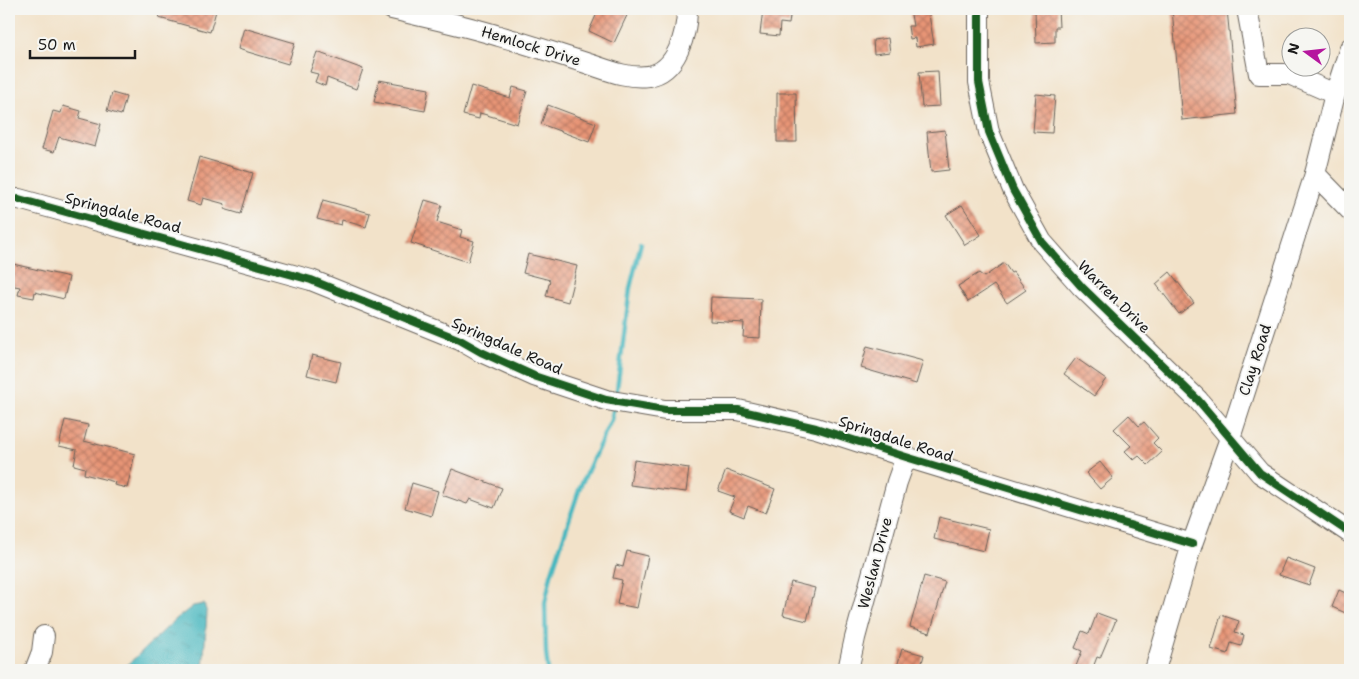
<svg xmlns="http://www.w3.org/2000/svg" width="1359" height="679" viewBox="0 0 1359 679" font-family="'Shantell Sans',sans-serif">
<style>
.water{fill:url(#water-ripples);stroke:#326a6e}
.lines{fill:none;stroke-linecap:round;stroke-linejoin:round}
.stream{stroke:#49b8c0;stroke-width:4.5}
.building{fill:url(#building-cross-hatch)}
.minor-casing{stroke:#676159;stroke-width:22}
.minor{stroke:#fff;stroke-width:20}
.cycleway-casing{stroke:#f6f6f2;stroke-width:11}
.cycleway{stroke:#1b5e20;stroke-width:8}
.labels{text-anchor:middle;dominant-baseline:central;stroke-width:4;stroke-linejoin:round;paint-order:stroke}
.street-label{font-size:15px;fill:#1c1c1c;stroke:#f6f6f2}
</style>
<defs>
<pattern id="water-ripples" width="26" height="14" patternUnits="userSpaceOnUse" patternTransform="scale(1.25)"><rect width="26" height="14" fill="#49b8c0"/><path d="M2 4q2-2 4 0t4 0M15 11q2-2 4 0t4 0" fill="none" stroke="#3c959b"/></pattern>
<pattern id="building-cross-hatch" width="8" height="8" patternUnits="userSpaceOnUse" patternTransform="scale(1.25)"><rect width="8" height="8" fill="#e79476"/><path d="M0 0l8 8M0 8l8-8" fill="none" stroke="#ba7860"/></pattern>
</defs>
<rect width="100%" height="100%" fill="#f6f6f2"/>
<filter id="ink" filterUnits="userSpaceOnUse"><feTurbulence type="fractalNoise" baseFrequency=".02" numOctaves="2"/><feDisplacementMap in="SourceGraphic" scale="10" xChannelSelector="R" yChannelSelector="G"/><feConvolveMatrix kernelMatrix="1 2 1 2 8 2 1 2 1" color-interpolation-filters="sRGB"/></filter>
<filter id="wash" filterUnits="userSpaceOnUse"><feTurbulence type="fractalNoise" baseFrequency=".0096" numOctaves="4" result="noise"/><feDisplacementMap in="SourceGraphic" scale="20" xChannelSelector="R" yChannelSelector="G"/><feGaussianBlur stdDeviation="1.12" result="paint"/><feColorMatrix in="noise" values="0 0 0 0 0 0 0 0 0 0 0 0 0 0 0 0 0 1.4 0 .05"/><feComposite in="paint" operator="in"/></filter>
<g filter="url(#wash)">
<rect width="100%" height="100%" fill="#f2e2c9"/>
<polygon class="water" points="204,604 207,613 203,670 122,670 176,619 193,606"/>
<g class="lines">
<g class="stream">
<polyline points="616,397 630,288 641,243"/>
<polyline points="548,670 546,653 545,603 551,575 580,487 611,420 614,407"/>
</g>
</g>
<g id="blocks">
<g class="building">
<polygon points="162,9 208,9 216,11 210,32 159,18"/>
<polygon points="599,9 630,9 614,43 589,31"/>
<polygon points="763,9 791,9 789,24 780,23 779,36 760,34"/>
<polygon points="910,9 928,9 934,44 916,47 915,38 910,39 908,26 913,26"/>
<polygon points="1035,9 1058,9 1059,27 1055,27 1055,42 1036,43"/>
<polygon points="1172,9 1227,9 1237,114 1182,120"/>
<polygon points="244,28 295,43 288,64 238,49"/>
<polygon points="888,38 890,52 874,54 873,40"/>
<polygon points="317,52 363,69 356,89 327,78 325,86 315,82 318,74 310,72"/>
<polygon points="938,71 940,106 922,107 919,72"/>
<polygon points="379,80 429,89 425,111 374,102"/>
<polygon points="471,86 510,98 513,87 527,91 517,124 480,113 479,119 463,115"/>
<polygon points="112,93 126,97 121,115 107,111"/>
<polygon points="777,93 796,93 797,142 777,142"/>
<polygon points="1036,94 1055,96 1052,133 1033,132"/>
<polygon points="548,105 596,123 589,142 541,124"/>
<polygon points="63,106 81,111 79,118 101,124 95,147 59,137 54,152 42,149 53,111 61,113"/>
<polygon points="945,130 949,170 931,172 927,132"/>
<polygon points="199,157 253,173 241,214 224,209 225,204 203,198 201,205 187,201"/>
<polygon points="323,200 370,213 366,227 342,220 341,225 317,219"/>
<polygon points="425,200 442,205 437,222 462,230 460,237 474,241 468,262 411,243"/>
<polygon points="962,205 981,235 965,245 946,215"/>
<polygon points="528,254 577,266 568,302 546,296 550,280 523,273"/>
<polygon points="1004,263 1011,273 1013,272 1026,290 1007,303 994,285 968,302 958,286 979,273 984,277"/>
<polygon points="13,264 69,277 64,299 35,292 34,298 18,295 20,287 9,285"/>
<polygon points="1170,272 1194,303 1179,314 1156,284"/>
<polygon points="711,297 761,299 760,338 743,337 744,323 710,321"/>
<polygon points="867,346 923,361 916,384 861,368"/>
<polygon points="312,355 341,362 336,382 307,375"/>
<polygon points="1076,358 1106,379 1094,396 1064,374"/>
<polygon points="1129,415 1139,426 1144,422 1158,438 1153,443 1162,452 1148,465 1139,456 1134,460 1125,451 1131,446 1114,429"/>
<polygon points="65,420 88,425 84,441 135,454 127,488 114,485 115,482 84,474 85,468 74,465 77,450 59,446"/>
<polygon points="634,460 689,468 686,492 630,485"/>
<polygon points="1100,462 1113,478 1100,489 1086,473"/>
<polygon points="452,469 502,488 494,508 470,499 467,504 442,495"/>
<polygon points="726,470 775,489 766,513 748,506 744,517 729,511 735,497 718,491"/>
<polygon points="412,483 438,491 431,516 405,508"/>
<polygon points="939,517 989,529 984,551 934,539"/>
<polygon points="627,551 648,556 637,608 617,604 622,580 613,578 616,565 623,567"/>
<polygon points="1286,558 1315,569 1309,585 1279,575"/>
<polygon points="924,576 945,582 930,633 910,627"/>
<polygon points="791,582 815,588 807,621 783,615"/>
<polygon points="1339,590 1350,595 1350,615 1332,607"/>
<polygon points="1097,613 1116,620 1100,658 1097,657 1092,670 1085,670 1076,666 1082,651 1075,648 1082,631 1089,634"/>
<polygon points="1221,615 1239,621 1235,632 1244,635 1241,646 1231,643 1228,654 1211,649"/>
<polygon points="902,649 924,655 920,670 896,670"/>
</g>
</g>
</g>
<g filter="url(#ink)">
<use href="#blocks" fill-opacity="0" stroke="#676159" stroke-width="1"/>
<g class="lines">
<defs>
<g id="minor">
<path d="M392,9c36,9 72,16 107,27 29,8 58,18 87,27 19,6 41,16 62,13 29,-4 39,-43 39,-67"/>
<polyline points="979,9 979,82 989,132 1013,190 1042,242 1081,286 1198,400 1260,473 1350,533"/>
<polyline points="1247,9 1259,74 1289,74 1335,94"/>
<polyline points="1315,174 1350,210"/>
<polyline points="19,199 311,280 460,340 481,352 534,376 606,400 665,410 738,410 816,428 906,457 1192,544"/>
<polyline points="35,670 42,652 44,636"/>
<polyline points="848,670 855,638 897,482 906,457"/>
<polyline points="1155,670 1192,544 1230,438 1315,174 1335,94 1350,48"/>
</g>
</defs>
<use href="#minor" class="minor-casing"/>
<use href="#minor" class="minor"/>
<defs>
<g id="cycleway">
<polyline points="979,9 979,82 989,132 1013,190 1042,242 1081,286 1198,400 1260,473 1350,533"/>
<polyline points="19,199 311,280 460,340 481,352 534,376 606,400 665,410 738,410 816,428 906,457 1192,544"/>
</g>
</defs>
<use href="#cycleway" class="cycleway-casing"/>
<use href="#cycleway" class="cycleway"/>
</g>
</g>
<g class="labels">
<g class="street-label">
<text transform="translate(531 46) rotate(17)">Hemlock Drive</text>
<text transform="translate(123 213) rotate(15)">Springdale Road</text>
<text transform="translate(1114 297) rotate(45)">Warren Drive</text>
<text transform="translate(507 346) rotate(24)">Springdale Road</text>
<text transform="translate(1255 360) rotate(-72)">Clay Road</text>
<text transform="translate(896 439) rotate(18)">Springdale Road</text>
<text transform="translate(875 563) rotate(-75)">Weslan Drive</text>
</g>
</g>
<rect width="1359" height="679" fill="none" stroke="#f6f6f2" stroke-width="30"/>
<g transform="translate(1306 52) rotate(285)"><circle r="24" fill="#f6f6f2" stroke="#9f9f9c"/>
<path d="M0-4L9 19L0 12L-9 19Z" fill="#b5179e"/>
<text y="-8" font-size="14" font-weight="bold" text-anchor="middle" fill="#1c1c1c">N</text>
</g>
<path d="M30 50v8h105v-8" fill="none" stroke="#1c1c1c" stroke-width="2.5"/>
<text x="38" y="50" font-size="15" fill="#1c1c1c" stroke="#f6f6f2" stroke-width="4" paint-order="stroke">50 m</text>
</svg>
